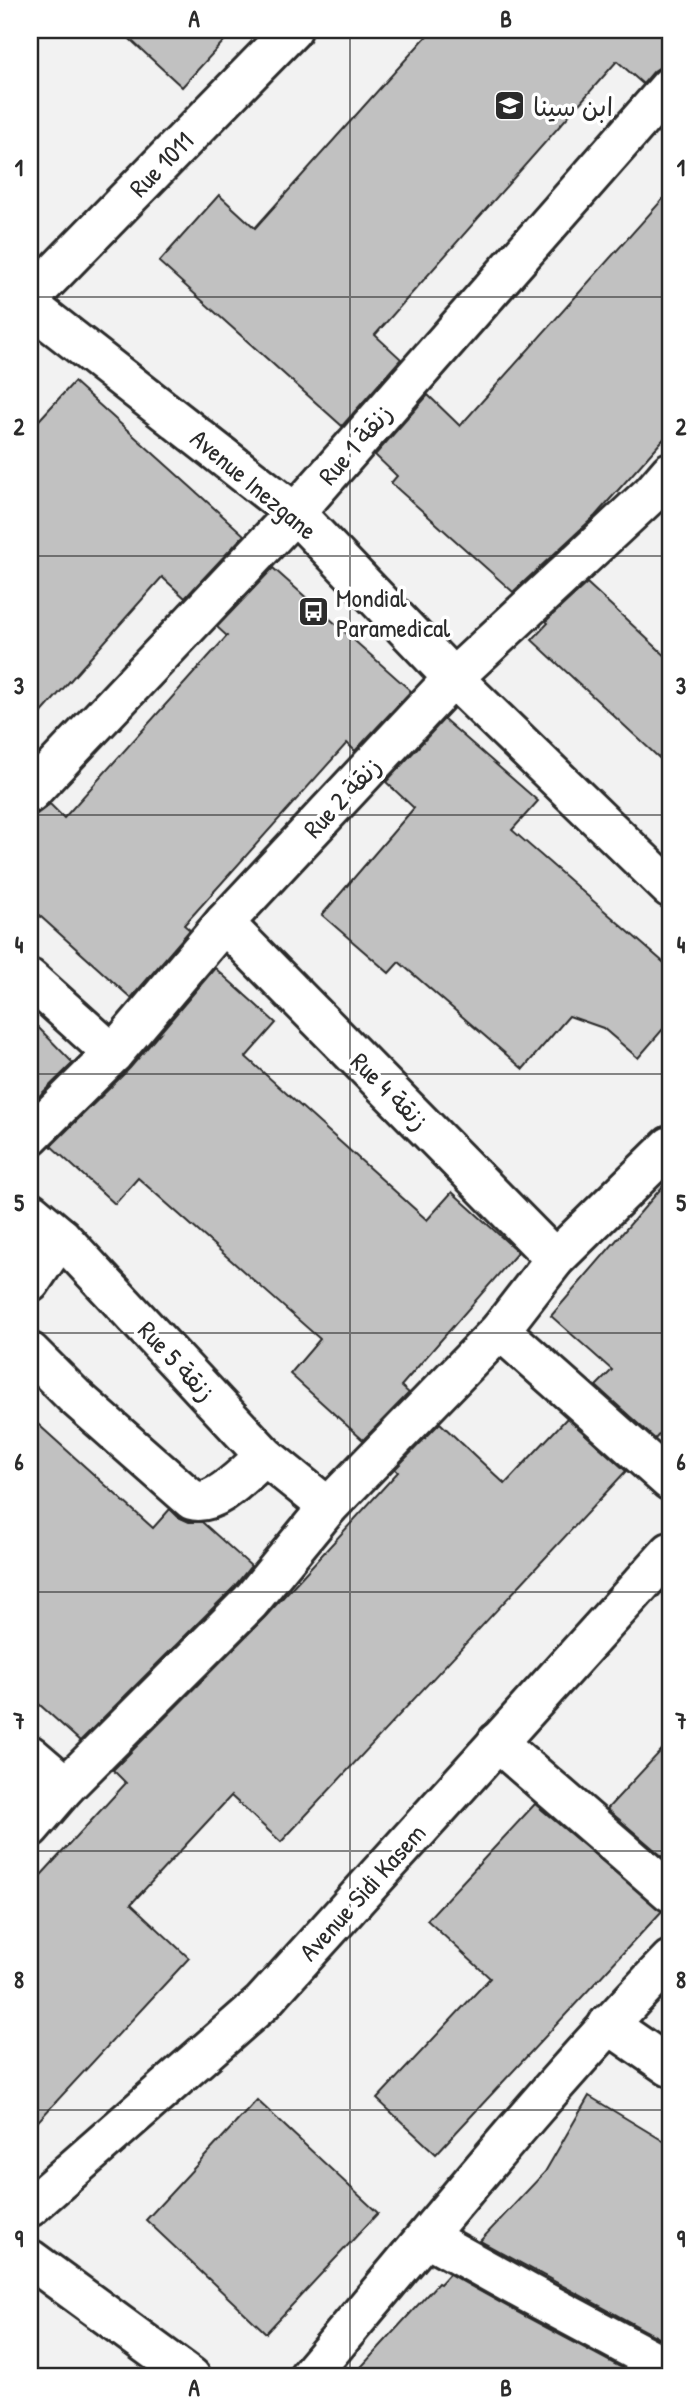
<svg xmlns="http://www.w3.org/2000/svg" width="700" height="2407" viewBox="0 0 700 2407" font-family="'Patrick Hand','Playpen Sans Arabic',sans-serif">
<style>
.building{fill:#c1c1c1;stroke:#2b2b2b;stroke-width:2}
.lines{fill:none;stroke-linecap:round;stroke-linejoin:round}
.street-casing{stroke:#2b2b2b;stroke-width:44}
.street{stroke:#fff;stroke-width:38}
.grid{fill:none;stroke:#2b2b2b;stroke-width:2;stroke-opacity:0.55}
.labels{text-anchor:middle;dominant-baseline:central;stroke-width:7;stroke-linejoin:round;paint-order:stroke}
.poi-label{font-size:26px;fill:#2b2b2b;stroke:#fff;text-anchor:start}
.street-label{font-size:26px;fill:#2b2b2b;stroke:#fff}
.neatline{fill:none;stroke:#2b2b2b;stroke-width:2.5}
.grid-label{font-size:23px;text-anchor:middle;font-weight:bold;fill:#2b2b2b}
</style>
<rect width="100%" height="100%" fill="#f2f2f2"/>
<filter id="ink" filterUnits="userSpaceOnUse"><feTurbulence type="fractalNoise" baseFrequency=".0143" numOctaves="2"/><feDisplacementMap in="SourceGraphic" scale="14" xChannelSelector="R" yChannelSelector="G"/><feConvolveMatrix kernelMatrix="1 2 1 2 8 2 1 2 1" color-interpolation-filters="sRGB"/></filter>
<g filter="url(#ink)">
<g class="building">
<polygon points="120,30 234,30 182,87"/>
<polygon points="432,30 670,30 670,65 662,66 654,71 643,84 617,61 375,335 401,359 342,426 159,262 219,195 255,228"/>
<polygon points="670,191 670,432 595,516 513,592 391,483 397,476 375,455 428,395 460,426"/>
<polygon points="74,382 244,535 185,598 162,577 30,726 30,430"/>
<polygon points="273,568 411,691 355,751 347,743 184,925 190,930 131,998 30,907 30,814 37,814 50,804 64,818 227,636 217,627"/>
<polygon points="587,583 670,660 670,768 532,640 548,623 546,621"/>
<polygon points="444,719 538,801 512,830 670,968 670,1021 638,1058 603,1028 569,1016 523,1069 399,962 389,973 322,915 414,808 386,782"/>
<polygon points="215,968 276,1023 246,1057 427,1220 452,1192 518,1252 401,1386 409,1393 363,1440 290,1374 320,1339 138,1178 115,1204 51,1146 130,1068"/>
<polygon points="30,1019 73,1063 30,1105"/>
<polygon points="670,1178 670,1422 655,1439 596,1386 612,1370 551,1316"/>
<polygon points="30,1417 153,1528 170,1509 178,1517 189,1522 202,1522 251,1566 234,1587 80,1741 30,1696"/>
<polygon points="567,1418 626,1471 281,1842 231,1796 131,1904 189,1958 30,2130 30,1887 126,1783 113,1770 265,1617 398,1472 395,1469 440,1423 505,1484"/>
<polygon points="670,1741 670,1863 607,1809"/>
<polygon points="535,1804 662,1911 436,2154 377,2099 490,1978 427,1920"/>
<polygon points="589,2096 670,2145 670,2344 480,2241 545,2172"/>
<polygon points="257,2100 378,2213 266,2333 146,2220"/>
<polygon points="449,2274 517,2312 639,2377 352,2377 438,2283 440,2284"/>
</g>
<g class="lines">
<defs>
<g id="street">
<polyline points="30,298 292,30"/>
<polyline points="30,306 295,513 453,678 670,888"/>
<polyline points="30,793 295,513 670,86"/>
<polyline points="224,923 555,1259"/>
<polyline points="30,979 113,1054"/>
<polyline points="30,1136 113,1054 224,923 453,678 652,493 670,472"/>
<polyline points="30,1211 61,1237 265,1456 328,1507"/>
<polyline points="30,1283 61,1237"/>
<polyline points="500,1330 670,1481"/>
<path d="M30,1352l44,44 118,104c24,7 55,-29 73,-44"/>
<polyline points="497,1742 670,1892"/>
<polyline points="30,1755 66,1786"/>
<polyline points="30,1828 66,1786 250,1602 328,1507 500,1330 555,1259 670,1146"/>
<polyline points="608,2024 670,2067"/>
<polyline points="30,2207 262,2003 670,1552"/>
<polyline points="427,2237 528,2293 670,2369"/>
<polyline points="30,2259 191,2377"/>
<path d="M308,2377c119,-140 234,-285 362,-417"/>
</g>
</defs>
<use href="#street" class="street-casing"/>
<use href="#street" class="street"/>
</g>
</g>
<path class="grid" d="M350,30v2347M30,297h640M30,556h640M30,815h640M30,1074h640M30,1333h640M30,1592h640M30,1851h640M30,2110h640"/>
<defs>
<symbol id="school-square" viewBox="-11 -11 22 22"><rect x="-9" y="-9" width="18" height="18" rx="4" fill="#2b2b2b" stroke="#fff"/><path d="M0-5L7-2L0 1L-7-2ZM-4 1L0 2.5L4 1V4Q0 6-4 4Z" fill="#fff"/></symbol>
<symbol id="bus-square" viewBox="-11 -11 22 22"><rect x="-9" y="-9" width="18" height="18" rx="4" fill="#2b2b2b" stroke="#fff"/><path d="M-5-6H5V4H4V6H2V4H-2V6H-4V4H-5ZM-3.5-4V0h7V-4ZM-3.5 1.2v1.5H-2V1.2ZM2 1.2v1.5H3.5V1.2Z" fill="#fff"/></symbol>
</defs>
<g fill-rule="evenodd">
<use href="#school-square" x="492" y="88" width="35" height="35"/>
<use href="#bus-square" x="296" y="594" width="35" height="35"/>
</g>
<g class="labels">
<g class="poi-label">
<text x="533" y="106">ابن سينا</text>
<text x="336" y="597">Mondial<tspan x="336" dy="30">Paramedical</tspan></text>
</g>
<g class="street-label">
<text transform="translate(161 164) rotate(-46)">Rue 1011</text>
<text transform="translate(355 444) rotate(-49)">Rue 1 زنقة</text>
<text transform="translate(254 484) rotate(40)">Avenue Inezgane</text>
<text transform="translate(342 797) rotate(-47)">Rue 2 زنقة</text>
<text transform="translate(390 1091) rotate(45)">Rue 4 زنقة</text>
<text transform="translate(177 1361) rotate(47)">Rue 5 زنقة</text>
<text transform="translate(362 1892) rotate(-48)">Avenue Sidi Kasem</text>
</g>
</g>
<rect width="700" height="2407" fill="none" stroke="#fff" stroke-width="77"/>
<rect x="38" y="38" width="624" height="2330" class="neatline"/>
<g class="grid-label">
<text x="194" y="27">A</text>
<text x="506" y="27">B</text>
<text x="19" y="176">1</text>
<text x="681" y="176">1</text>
<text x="19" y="435">2</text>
<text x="681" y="435">2</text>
<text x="19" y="694">3</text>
<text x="681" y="694">3</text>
<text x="19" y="953">4</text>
<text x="681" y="953">4</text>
<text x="19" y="1211">5</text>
<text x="681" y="1211">5</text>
<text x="19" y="1470">6</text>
<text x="681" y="1470">6</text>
<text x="19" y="1729">7</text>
<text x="681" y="1729">7</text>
<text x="19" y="1988">8</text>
<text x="681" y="1988">8</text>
<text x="19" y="2247">9</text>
<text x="681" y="2247">9</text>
<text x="194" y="2396">A</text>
<text x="506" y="2396">B</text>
</g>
</svg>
